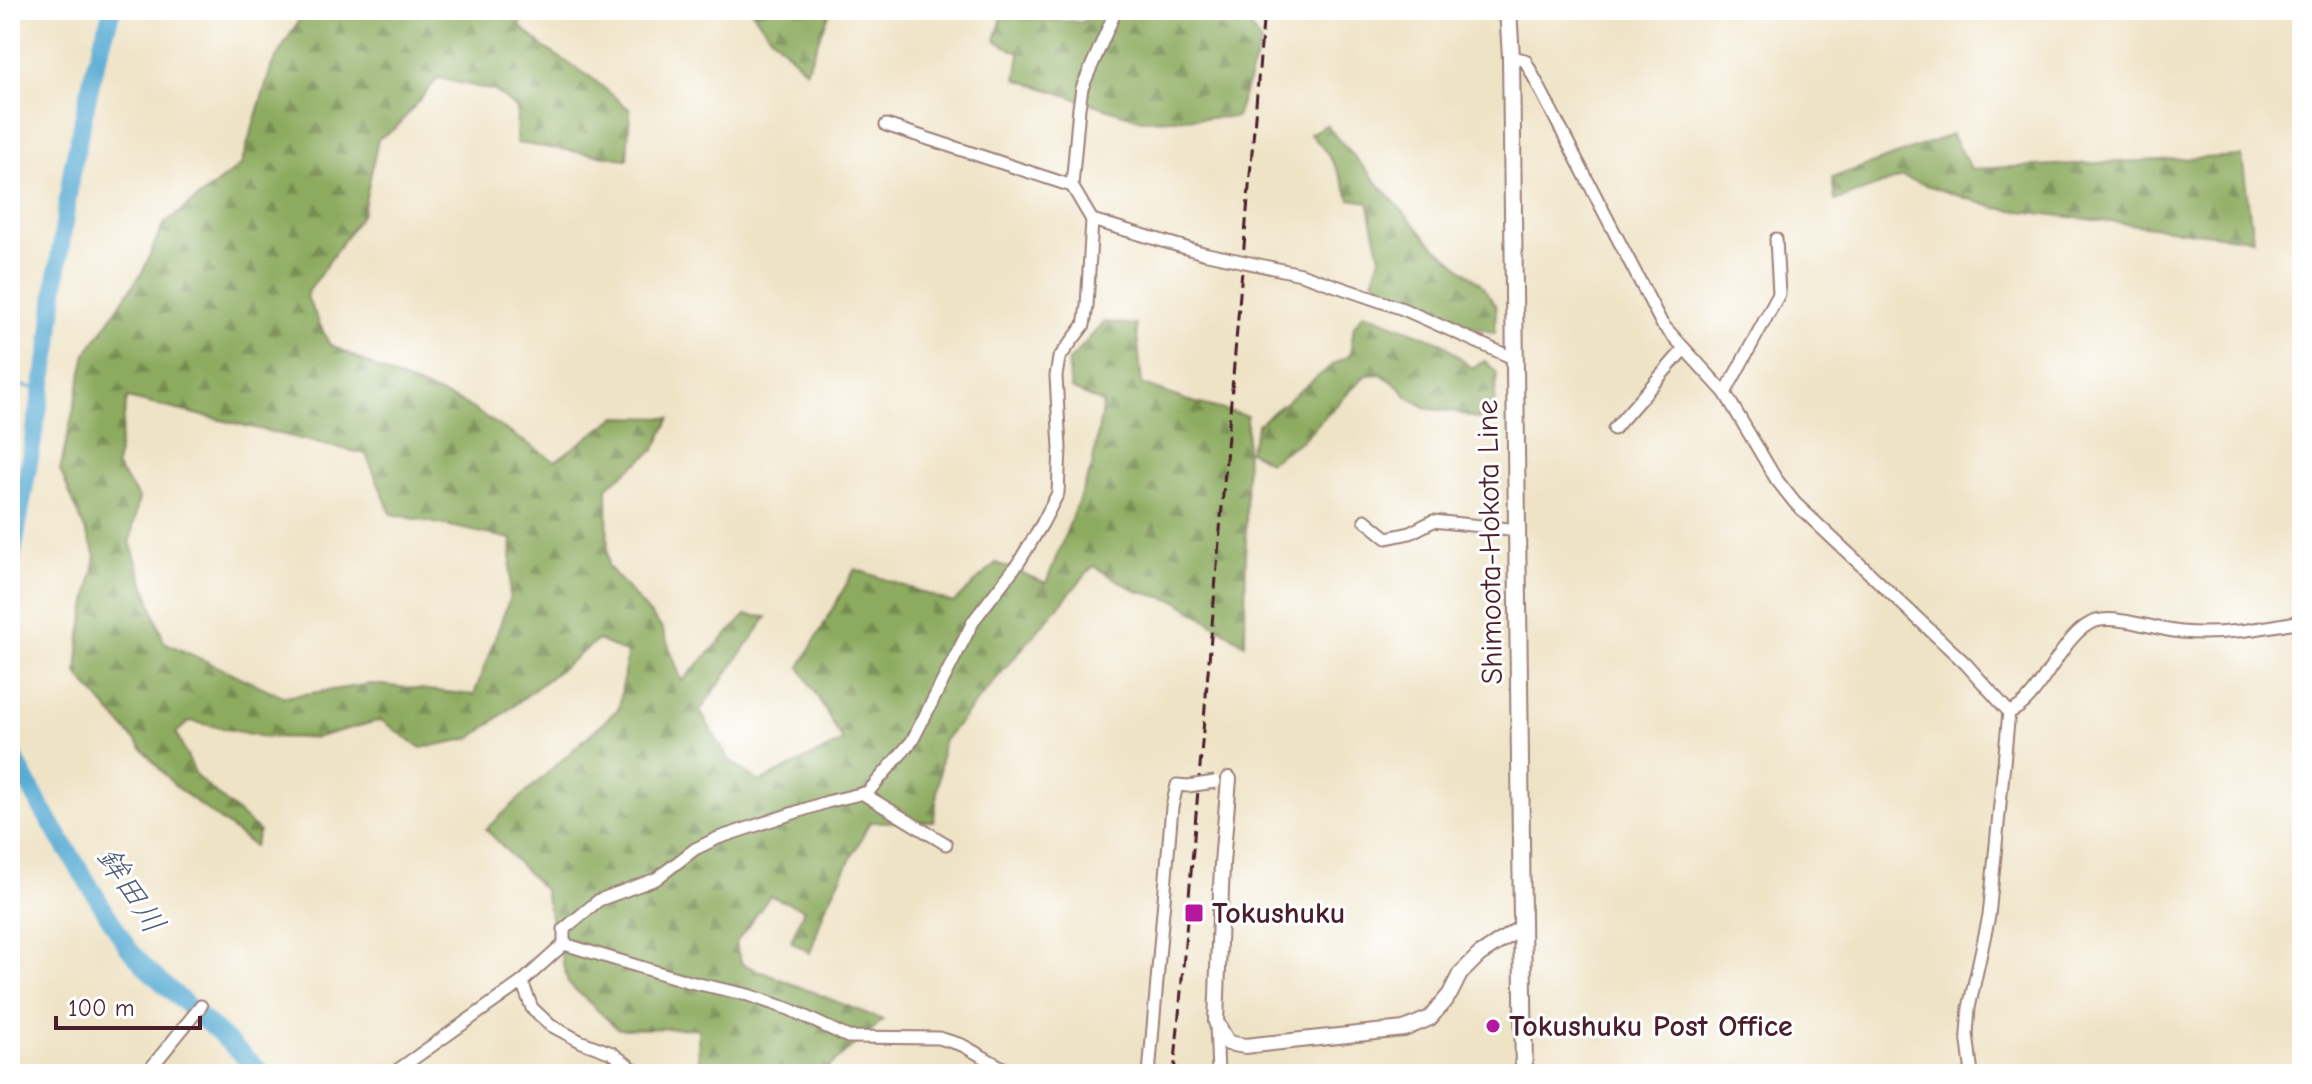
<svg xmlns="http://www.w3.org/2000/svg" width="2312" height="1084" viewBox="0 0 2312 1084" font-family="'Comic Neue','Klee One',sans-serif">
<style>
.forest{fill:url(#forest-firs);stroke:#6b6545;stroke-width:2;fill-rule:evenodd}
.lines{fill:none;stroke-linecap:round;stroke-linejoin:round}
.stream{stroke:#58abd3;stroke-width:3}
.river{stroke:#58abd3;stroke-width:18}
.minor-casing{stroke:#9c8178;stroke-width:15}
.tertiary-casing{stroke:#9c8178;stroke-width:18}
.secondary-casing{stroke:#9c8178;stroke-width:20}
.minor{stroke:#fff;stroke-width:11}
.tertiary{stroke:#fff;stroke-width:14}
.secondary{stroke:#fff;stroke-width:16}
.rail{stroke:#4a1f2b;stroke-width:3;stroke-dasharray:12 6;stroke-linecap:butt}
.minor-bridge-casing{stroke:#9c8178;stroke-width:15;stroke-linecap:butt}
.minor-bridge{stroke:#fff;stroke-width:11}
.poi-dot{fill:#b5179e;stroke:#fff;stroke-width:3}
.labels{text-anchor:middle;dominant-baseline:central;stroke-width:6;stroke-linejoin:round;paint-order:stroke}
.street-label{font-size:30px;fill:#4a1f2b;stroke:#fff}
.poi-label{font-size:30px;font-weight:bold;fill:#4a1f2b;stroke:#fff;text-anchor:start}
.water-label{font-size:32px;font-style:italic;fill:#505e77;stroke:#fff}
</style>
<defs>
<pattern id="forest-firs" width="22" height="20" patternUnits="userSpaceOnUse" patternTransform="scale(2)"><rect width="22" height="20" fill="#8cab5f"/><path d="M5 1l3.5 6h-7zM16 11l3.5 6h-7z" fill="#748b4f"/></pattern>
</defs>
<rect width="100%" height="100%" fill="#fff"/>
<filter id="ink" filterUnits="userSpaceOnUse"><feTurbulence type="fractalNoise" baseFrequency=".0125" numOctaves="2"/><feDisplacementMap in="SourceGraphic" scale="16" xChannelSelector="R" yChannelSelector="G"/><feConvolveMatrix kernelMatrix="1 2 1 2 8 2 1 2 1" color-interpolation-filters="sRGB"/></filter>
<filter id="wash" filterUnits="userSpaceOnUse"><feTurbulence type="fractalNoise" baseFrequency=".006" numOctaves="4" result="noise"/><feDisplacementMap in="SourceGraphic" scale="32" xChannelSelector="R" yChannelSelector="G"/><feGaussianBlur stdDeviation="1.8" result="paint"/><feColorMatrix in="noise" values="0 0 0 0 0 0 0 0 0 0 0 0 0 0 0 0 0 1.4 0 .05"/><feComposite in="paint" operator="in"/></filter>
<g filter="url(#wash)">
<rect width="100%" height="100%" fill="#efe3c6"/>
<g class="forest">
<path d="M305,10h219l-4,16 25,22 47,30 38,32 -3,49 -111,-16 1,-34 -22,-18 -57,-13 -42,50 -18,11 -15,73 -57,83 23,49 60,30 74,29 92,58 61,-44 54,1 -15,31 -48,38 1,79 54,62 20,53 64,-66 21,2 -67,94 29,49 31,22 83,-41 -43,-74 55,-98 98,34 43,-40 50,20 46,-116 11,-64 -32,-14 -3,-27 36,-40 32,3 6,59 43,16 62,16 -2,228 -68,-43 -40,-10 -44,-25 -150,175 -9,80 -64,1 -45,86 -15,45 -19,-12 13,-32 -34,-13 -35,48 7,20 141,56 -62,54h-122l-1,-46 -80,1 -50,-46 -24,-93 -58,-61 133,-121 8,-55 -29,-13 -126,98 -51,10 -40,-28 -67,18 -50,-1 -74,-16 -14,12 21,44 62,54 -5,15 -80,-61 -97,-111 3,-34 16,-84 -36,-86 26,-116 57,-83 20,-46 78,-60 31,-100zM127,398l239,56 25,60 121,25 -3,61 -35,95 -102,-11 -88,13 -120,-55 -34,-100 9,-44 -23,-32z"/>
<polygon points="751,10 831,10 806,71 769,34"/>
<polygon points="1091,10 1239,10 1261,43 1236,117 1142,120 1016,79 1020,54 995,40 1002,17 1083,22"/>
<path d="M1326,125l105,118 50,41 15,22 -1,27 -43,-12 -73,-35 -6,-7 7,-22 -12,-55 -18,-3c-10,-26 -19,-45 -40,-65z"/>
<polygon points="1951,135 1971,169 2242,156 2253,239 1996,208 1902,177 1835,201 1832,178"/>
<polygon points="1364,313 1443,343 1471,368 1485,361 1497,373 1493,414 1478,419 1452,411 1429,409 1409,398 1396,384 1381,374 1366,375 1302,440 1269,462 1249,451 1258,424 1335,363 1350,355 1354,326"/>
</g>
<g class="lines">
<polyline class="stream" points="10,384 42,389"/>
<g class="river">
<polyline points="10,569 50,345 56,280 72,169 94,69 112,10"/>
<polyline points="10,750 41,807 128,948 148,970 264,1074"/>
</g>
</g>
</g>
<g filter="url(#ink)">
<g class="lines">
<defs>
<g id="minor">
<polyline points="1490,10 1509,18"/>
<polyline points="1511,57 1525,60 1662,324 1725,393 1776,479 1795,503 1966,664 2009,712 1989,916 1969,1008 1967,1034 1972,1074"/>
<polyline points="886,125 1072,186"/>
<polyline points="1092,220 1203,253"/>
<polyline points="1301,274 1403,309 1515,359"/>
<polyline points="1725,393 1779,294 1776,239"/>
<polyline points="1614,429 1684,349"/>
<polyline points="1365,520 1387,538 1410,533 1433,521 1518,530"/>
<path d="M2009,712c31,-8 53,-82 87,-91 23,-6 61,9 85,11 41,4 81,-4 121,-11"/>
<polyline points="865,795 946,844"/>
<polyline points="564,944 690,982 748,995 789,1009 848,1037 939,1038 962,1045 1003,1068 1009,1074"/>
<polyline points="522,982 532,1008 550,1025 582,1042 612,1053 640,1074"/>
<polyline points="1216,1023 1218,1074"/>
<polyline points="146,1074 201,1006"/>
<polyline points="392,1074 522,982 564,944 564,929 599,900 656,879 695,849 718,838 827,802 868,792 912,741 974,620 1019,562 1042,524 1058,493 1060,448 1056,376 1059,358 1084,325 1087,306 1092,220 1072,186 1079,108 1082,88 1116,10"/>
<polyline points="1149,1074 1172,807 1177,785 1188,786"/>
</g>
<polyline id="tertiary" points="1229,779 1222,863 1216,1022 1228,1043 1245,1046 1404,1029 1430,1018 1450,994 1460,974 1479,955 1522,927"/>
<polyline id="secondary" points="1508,10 1511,57 1524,1074"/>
</defs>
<use href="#minor" class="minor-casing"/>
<use href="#tertiary" class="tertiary-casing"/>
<use href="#secondary" class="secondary-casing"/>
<use href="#minor" class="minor"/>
<use href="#tertiary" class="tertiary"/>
<use href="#secondary" class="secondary"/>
<polyline class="rail" points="1174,1074 1264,10"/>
<defs>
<g id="minor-bridge">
<polyline points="1203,253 1301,274"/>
<polyline points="1188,786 1215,782"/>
</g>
</defs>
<use href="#minor-bridge" class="minor-bridge-casing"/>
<use href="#minor-bridge" class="minor-bridge"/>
</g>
</g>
<g class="poi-dot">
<rect x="1184" y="903" width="20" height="20" rx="4"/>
<circle cx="1493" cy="1026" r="8"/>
</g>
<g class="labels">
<g class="street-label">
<text transform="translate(1490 542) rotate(-91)">Shimoota-Hokota Line</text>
</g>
<g class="poi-label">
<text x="1212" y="913">Tokushuku</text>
<text x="1509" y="1026">Tokushuku Post Office</text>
</g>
<g class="water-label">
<text transform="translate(131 890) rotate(57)">鉾田川</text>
</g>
</g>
<rect width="2312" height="1084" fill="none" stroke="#fff" stroke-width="40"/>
<path d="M56 1016v12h144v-12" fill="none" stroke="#4a1f2b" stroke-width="4"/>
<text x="68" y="1016" font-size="24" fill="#4a1f2b" stroke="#ffffff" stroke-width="6" paint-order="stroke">100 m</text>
</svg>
